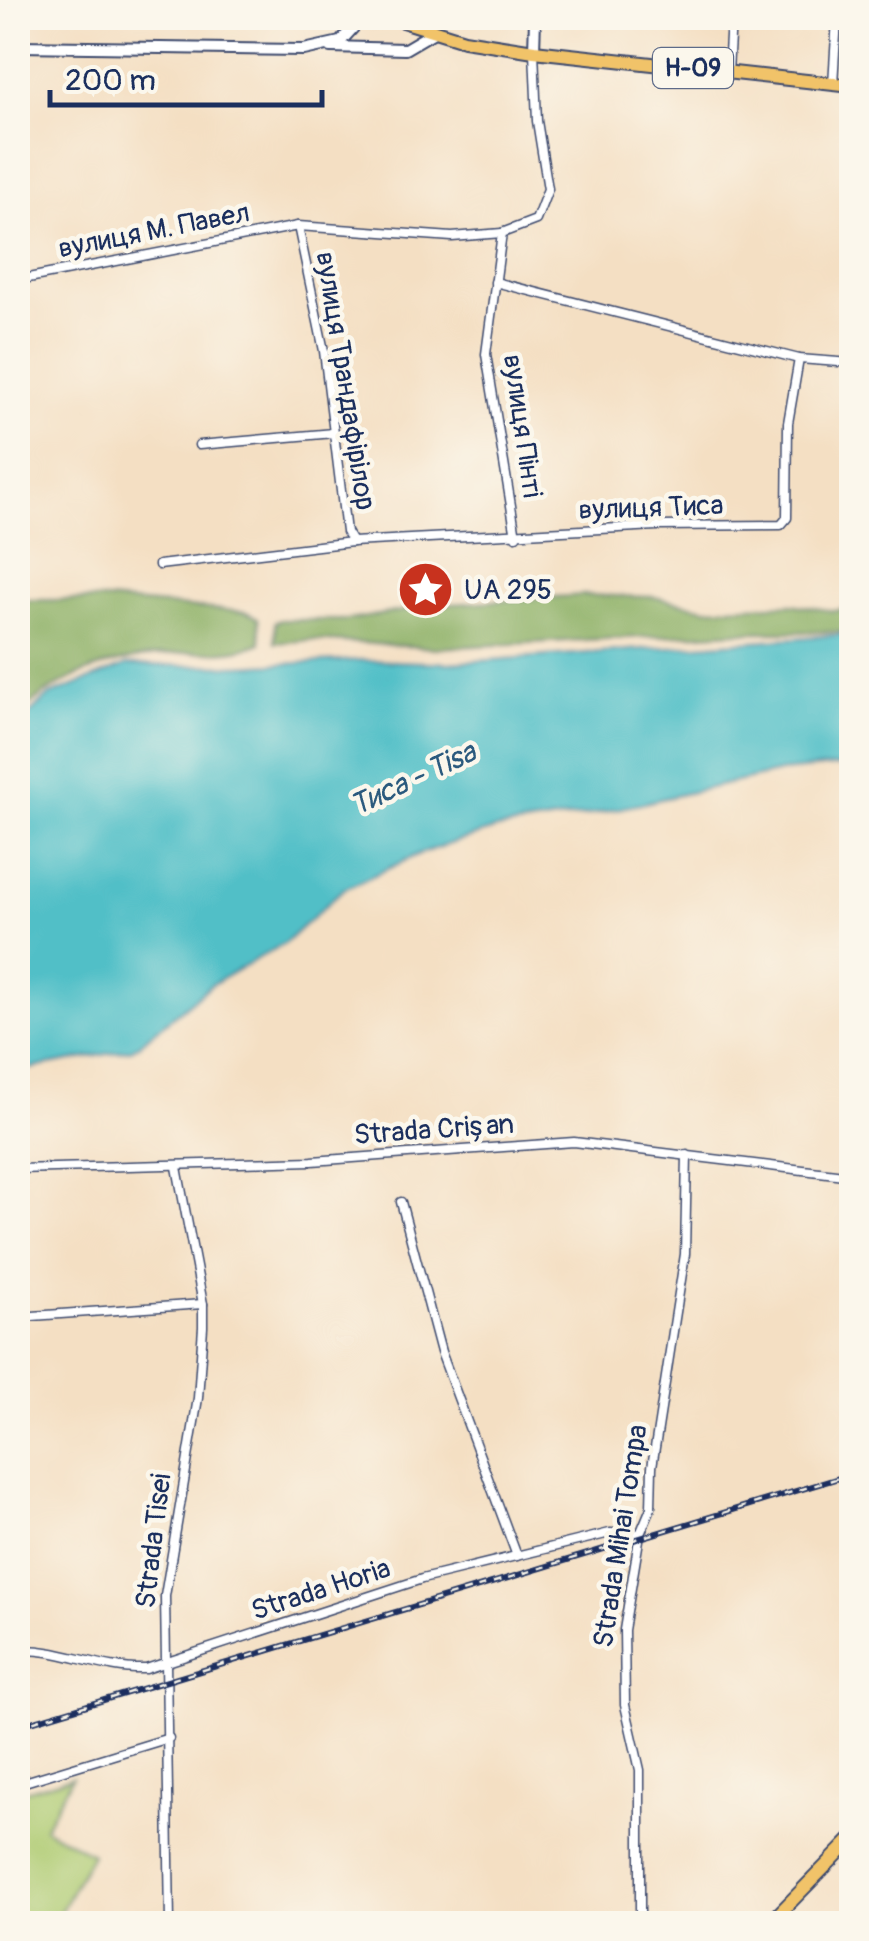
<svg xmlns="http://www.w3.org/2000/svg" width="869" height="1941" viewBox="0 0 869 1941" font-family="Pangolin,sans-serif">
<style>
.green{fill:#afcb72;stroke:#657d68;stroke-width:2.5}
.forest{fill:#8baf64;stroke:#536f61;stroke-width:2.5}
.water{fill:#51bfc7;stroke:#367792;stroke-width:2.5}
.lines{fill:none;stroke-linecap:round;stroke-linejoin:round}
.minor-casing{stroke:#3c496d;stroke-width:11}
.tertiary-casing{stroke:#3c496d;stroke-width:14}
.primary-casing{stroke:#3c496d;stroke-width:16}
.minor{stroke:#fff;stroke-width:8}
.tertiary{stroke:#fff;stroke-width:10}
.primary{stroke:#f1c369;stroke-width:12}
.rail-casing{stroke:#1b2f5e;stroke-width:6}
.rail{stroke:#fbf7ec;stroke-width:2.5;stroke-dasharray:8;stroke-linecap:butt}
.labels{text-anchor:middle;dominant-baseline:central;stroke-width:9;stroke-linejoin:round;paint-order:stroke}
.shield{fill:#fbf7ec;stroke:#5e6b89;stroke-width:2.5}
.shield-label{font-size:25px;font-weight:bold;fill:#1b2f5e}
.street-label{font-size:28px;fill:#1b2f5e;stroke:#fbf7ec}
.poi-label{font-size:28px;fill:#1b2f5e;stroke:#fbf7ec;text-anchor:start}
.water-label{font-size:30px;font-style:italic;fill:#2b5a7e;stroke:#fbf7ec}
</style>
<rect width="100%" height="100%" fill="#fbf7ec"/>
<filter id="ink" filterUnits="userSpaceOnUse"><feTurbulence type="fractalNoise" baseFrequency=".01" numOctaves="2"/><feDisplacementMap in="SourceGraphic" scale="20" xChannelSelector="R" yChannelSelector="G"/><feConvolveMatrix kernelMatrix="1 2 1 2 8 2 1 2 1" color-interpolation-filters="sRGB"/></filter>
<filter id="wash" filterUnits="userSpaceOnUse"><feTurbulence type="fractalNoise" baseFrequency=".0048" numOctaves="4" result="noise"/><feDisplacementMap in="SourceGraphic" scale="40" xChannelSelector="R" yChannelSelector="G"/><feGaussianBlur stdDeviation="2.25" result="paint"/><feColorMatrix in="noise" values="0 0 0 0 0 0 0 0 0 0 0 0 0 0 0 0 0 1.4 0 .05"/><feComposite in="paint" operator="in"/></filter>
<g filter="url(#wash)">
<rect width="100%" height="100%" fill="#f4dfc3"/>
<polygon class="green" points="72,1777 44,1828 92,1854 54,1923 18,1923 18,1793"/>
<g class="forest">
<polygon points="584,595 654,597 706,608 791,604 834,611 851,608 851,632 738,632 436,648 313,640 275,643 275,622 281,620 349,620 436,605"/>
<path d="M30,600h77l139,12 12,6 3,25c-27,11 -49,8 -77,10 -64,4 -119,18 -166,62v-113z"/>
</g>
<polygon class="water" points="851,634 851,765 780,772 595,814 497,829 421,853 342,890 285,943 211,985 133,1049 18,1071 18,724 50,695 127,665 238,666 362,660 449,663"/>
</g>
<g filter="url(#ink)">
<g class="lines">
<defs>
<g id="minor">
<polyline points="728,72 731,18"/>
<polyline points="833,84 837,18"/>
<polyline points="298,226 324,351 346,532 352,542"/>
<polyline points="18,280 298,226 452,237 502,233"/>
<polyline points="495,282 799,359 852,363"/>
<polyline points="199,445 334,433"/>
<polyline points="516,536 486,354 502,233 536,220 548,189 537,121 534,51"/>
<polyline points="159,565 352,542 657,526 781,525 787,518 788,423 799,359"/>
<polyline points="18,1169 312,1161 574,1142 852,1176"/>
<polyline points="401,1202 441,1352 517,1556"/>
<polyline points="18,1317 203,1304"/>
<path d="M18,1651c37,-5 84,20 128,18l276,-90 188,-46 30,1"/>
<polyline points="18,1784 169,1738"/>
<polyline points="170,1924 165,1596 198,1398 203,1327 203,1304 177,1167"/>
<polyline points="640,1924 640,1770 625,1705 624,1630 640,1534 651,1508 652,1467 685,1254 687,1155"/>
</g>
<g id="tertiary">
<polyline points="18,46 304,50 340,42 362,18"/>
<polyline points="331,47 405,49 434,32"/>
<polyline points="534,51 535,18"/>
</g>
<g id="primary">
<polyline points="393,18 464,40 534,51 852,86"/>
<polyline points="769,1924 852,1839"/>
</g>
</defs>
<use href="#minor" class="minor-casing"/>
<use href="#tertiary" class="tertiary-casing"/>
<use href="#primary" class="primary-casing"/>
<use href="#minor" class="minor"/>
<use href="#tertiary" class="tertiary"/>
<use href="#primary" class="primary"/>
<defs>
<polyline id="rail" points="18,1726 852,1474"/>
</defs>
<use href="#rail" class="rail-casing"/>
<use href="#rail" class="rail"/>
</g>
</g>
<defs>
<symbol id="sight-disc" viewBox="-11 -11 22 22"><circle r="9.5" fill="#c8321e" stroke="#fbf7ec"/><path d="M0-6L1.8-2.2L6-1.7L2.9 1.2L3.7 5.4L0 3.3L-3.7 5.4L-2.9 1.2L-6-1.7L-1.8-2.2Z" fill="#fff"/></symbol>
</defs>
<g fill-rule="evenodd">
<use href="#sight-disc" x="394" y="558" width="63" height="63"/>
</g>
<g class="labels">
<rect class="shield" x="653" y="48" width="80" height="40" rx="8"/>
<g class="shield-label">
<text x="693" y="68">Н-09</text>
</g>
<g class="street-label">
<text transform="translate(154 231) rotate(-11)">вулиця М. Павел</text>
<text transform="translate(345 381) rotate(81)">вулиця Трандафірілор</text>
<text transform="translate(522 426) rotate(82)">вулиця Пінті</text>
<text transform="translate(651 508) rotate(-2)">вулиця Тиса</text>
<text transform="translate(434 1130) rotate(-4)">Strada Crișan</text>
<text transform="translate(621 1536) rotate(-81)">Strada Mihai Tompa</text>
<text transform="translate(154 1541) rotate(-83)">Strada Tisei</text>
<text transform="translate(321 1590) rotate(-18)">Strada Horia</text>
</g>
<g class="poi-label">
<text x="464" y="590">UA 295</text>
</g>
<g class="water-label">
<text transform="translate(413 779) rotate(-25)">Тиса - Tisa</text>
</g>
</g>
<rect width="869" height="1941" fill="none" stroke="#fbf7ec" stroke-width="60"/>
<path d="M50 90v15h272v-15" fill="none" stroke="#1b2f5e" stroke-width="5"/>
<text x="65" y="90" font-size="30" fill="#1b2f5e" stroke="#fbf7ec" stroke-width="8" paint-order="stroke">200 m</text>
</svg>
